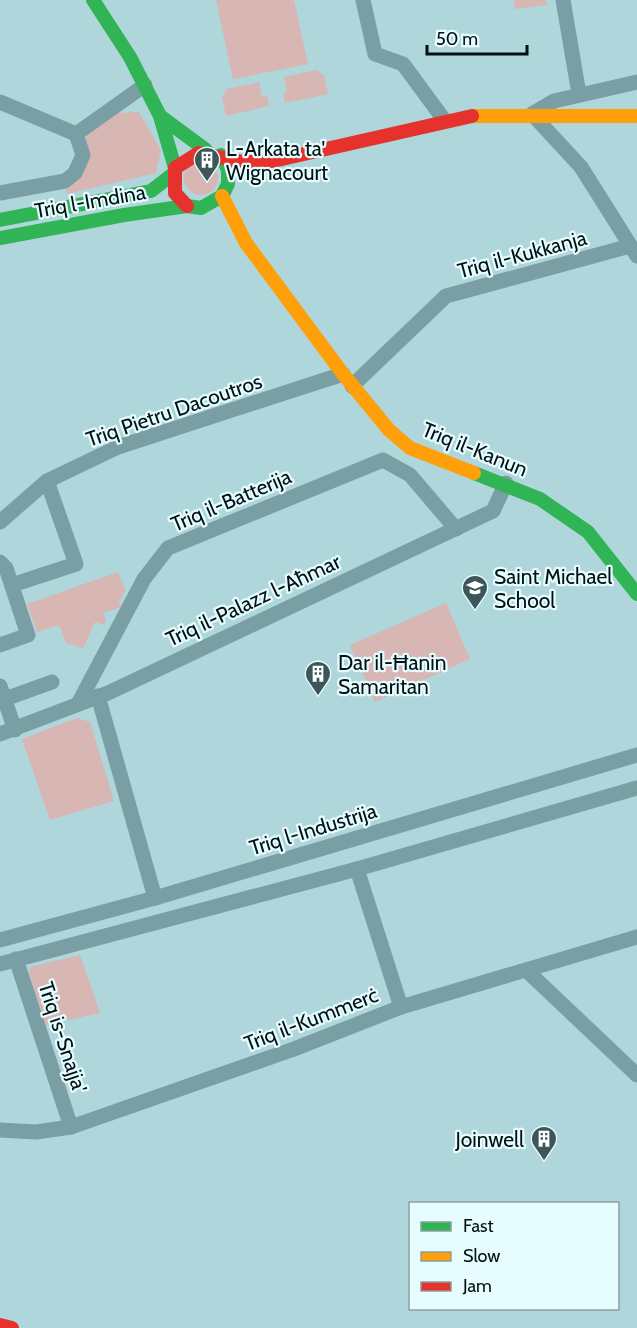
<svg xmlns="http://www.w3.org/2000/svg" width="637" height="1328" viewBox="0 0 637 1328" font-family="Cabin,sans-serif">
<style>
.green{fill:#d7b6b3}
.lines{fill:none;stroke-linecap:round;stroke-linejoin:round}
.street{stroke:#799fa4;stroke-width:15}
.fast{stroke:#30b455;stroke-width:14}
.slow{stroke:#ff9f0a;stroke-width:14}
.jam{stroke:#e5322d;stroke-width:14}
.labels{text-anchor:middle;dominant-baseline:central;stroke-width:4.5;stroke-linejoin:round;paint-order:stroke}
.poi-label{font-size:21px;fill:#001114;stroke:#e7fcfe;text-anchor:start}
.street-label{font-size:21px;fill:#001114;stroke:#e7fcfe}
</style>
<rect width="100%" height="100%" fill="#afd6db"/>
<g class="green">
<polygon points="216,0 294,0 308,64 233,79"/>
<polygon points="514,0 546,0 547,5 515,9"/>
<polygon points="316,70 324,75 328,94 285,103 283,93 287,92 284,77"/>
<polygon points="259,82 262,97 267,96 269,106 226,116 222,97 227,89"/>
<polygon points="139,112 161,150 156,173 67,194 66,189 75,180 87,135 118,113"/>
<circle cx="201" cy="178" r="17"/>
<polygon points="118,572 126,592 122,594 123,598 118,600 122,607 103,613 106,621 104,625 95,622 83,648 66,643 59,625 37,632 27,604"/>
<polygon points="446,603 470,659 375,702 350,645"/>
<polygon points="77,718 90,722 114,801 50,820 22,739"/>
<polygon points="80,955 100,1013 45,1025 29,973 30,967"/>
</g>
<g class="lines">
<g class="street">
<polyline points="363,0 375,54 403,64 445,121"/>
<polyline points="563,0 579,94"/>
<polyline points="637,82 554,101 532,114 581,167 637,256"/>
<polyline points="0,102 76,134"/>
<polyline points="76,134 145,85"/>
<polyline points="0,193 65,181 75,173 83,155 76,134"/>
<polyline points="352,386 446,296 630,246"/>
<polyline points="0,522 47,481 118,447 343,374"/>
<polyline points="0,562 6,568 28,635 0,645"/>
<polyline points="12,585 76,564 47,481"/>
<polyline points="0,686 15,730"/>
<polyline points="98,696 155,898"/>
<polyline points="5,699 52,682"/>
<polyline points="78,704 144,579 168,548 383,460 410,475 456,529"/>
<polyline points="0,734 108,693 493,511 506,483"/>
<polyline points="357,869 401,1007"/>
<polyline points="0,940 155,898 637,755"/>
<polyline points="16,959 71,1127"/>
<polyline points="0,964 357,869 637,788"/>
<polyline points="526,970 637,1075"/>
<polyline points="0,1130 36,1132 71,1127 294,1049 401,1007 637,937"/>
</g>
<g class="fast">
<polyline points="93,0 130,57 160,116 175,168"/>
<polyline points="160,116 206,150"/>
<polyline points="0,220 151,191 173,174"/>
<polyline points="0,238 124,215 187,206 201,208 222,196 228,184 228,170 221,155"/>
<polyline points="474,473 540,499 588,532 637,594"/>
</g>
<g class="slow">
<polyline points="472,116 637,116"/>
<polyline points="222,196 246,243 343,374 389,430 410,448 474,473"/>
</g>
<g class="jam">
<polyline points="187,206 175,193 175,168 199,153 243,162 273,161 472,116"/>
<polyline points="0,1325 12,1328"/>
</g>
</g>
<defs>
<symbol id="building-pin" viewBox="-11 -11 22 30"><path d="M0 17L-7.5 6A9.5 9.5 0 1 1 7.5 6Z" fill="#3d565a" stroke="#e7fcfe"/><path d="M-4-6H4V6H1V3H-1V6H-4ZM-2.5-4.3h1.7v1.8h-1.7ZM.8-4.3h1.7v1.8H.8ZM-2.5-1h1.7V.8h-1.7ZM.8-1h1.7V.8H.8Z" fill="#fff"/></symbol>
<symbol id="school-pin" viewBox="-11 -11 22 30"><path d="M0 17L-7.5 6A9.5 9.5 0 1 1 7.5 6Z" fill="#3d565a" stroke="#e7fcfe"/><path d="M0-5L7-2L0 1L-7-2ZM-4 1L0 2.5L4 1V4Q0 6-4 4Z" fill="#fff"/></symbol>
</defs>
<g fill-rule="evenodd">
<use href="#building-pin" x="192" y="145" width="30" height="40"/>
<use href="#school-pin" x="460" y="573" width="30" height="40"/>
<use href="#building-pin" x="303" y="659" width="30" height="40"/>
<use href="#building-pin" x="529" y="1124" width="30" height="40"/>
</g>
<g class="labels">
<g class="poi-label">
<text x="226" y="148">L-Arkata ta'<tspan x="226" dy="24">Wignacourt</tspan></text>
<text x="494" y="576">Saint Michael<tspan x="494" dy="24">School</tspan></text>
<text x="338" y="662">Dar il-Ħanin<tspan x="338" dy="24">Samaritan</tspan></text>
<text x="524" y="1139" text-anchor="end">Joinwell</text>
</g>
<g class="street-label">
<text transform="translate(90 201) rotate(-10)">Triq l-Imdina</text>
<text transform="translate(522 254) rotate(-15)">Triq il-Kukkanja</text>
<text transform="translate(174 410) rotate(-19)">Triq Pietru Dacoutros</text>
<text transform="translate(475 449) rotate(22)">Triq il-Kanun</text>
<text transform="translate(231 500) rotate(-23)">Triq il-Batterija</text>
<text transform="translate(253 600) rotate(-25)">Triq il-Palazz l-Aħmar</text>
<text transform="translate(313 829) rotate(-17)">Triq l-Industrija</text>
<text transform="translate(311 1019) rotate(-21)">Triq il-Kummerċ</text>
<text transform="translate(63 1037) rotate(72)">Triq is-Snajja'</text>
</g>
</g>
<rect x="409" y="1202" width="210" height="108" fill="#e7fcfe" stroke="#8b9ea0" stroke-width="1.5"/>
<rect x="421" y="1222" width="30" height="9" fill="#30b455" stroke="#8b9ea0" stroke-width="1.5"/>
<text x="463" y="1232" font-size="18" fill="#001114">Fast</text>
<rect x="421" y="1252" width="30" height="9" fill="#ff9f0a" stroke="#8b9ea0" stroke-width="1.5"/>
<text x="463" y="1262" font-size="18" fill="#001114">Slow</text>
<rect x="421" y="1282" width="30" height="9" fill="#e5322d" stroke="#8b9ea0" stroke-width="1.5"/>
<text x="463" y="1292" font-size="18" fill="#001114">Jam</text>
<path d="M427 45v9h100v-9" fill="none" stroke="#001114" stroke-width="3"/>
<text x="436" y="45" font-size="18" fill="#001114" stroke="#e7fcfe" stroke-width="4.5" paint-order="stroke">50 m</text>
</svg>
